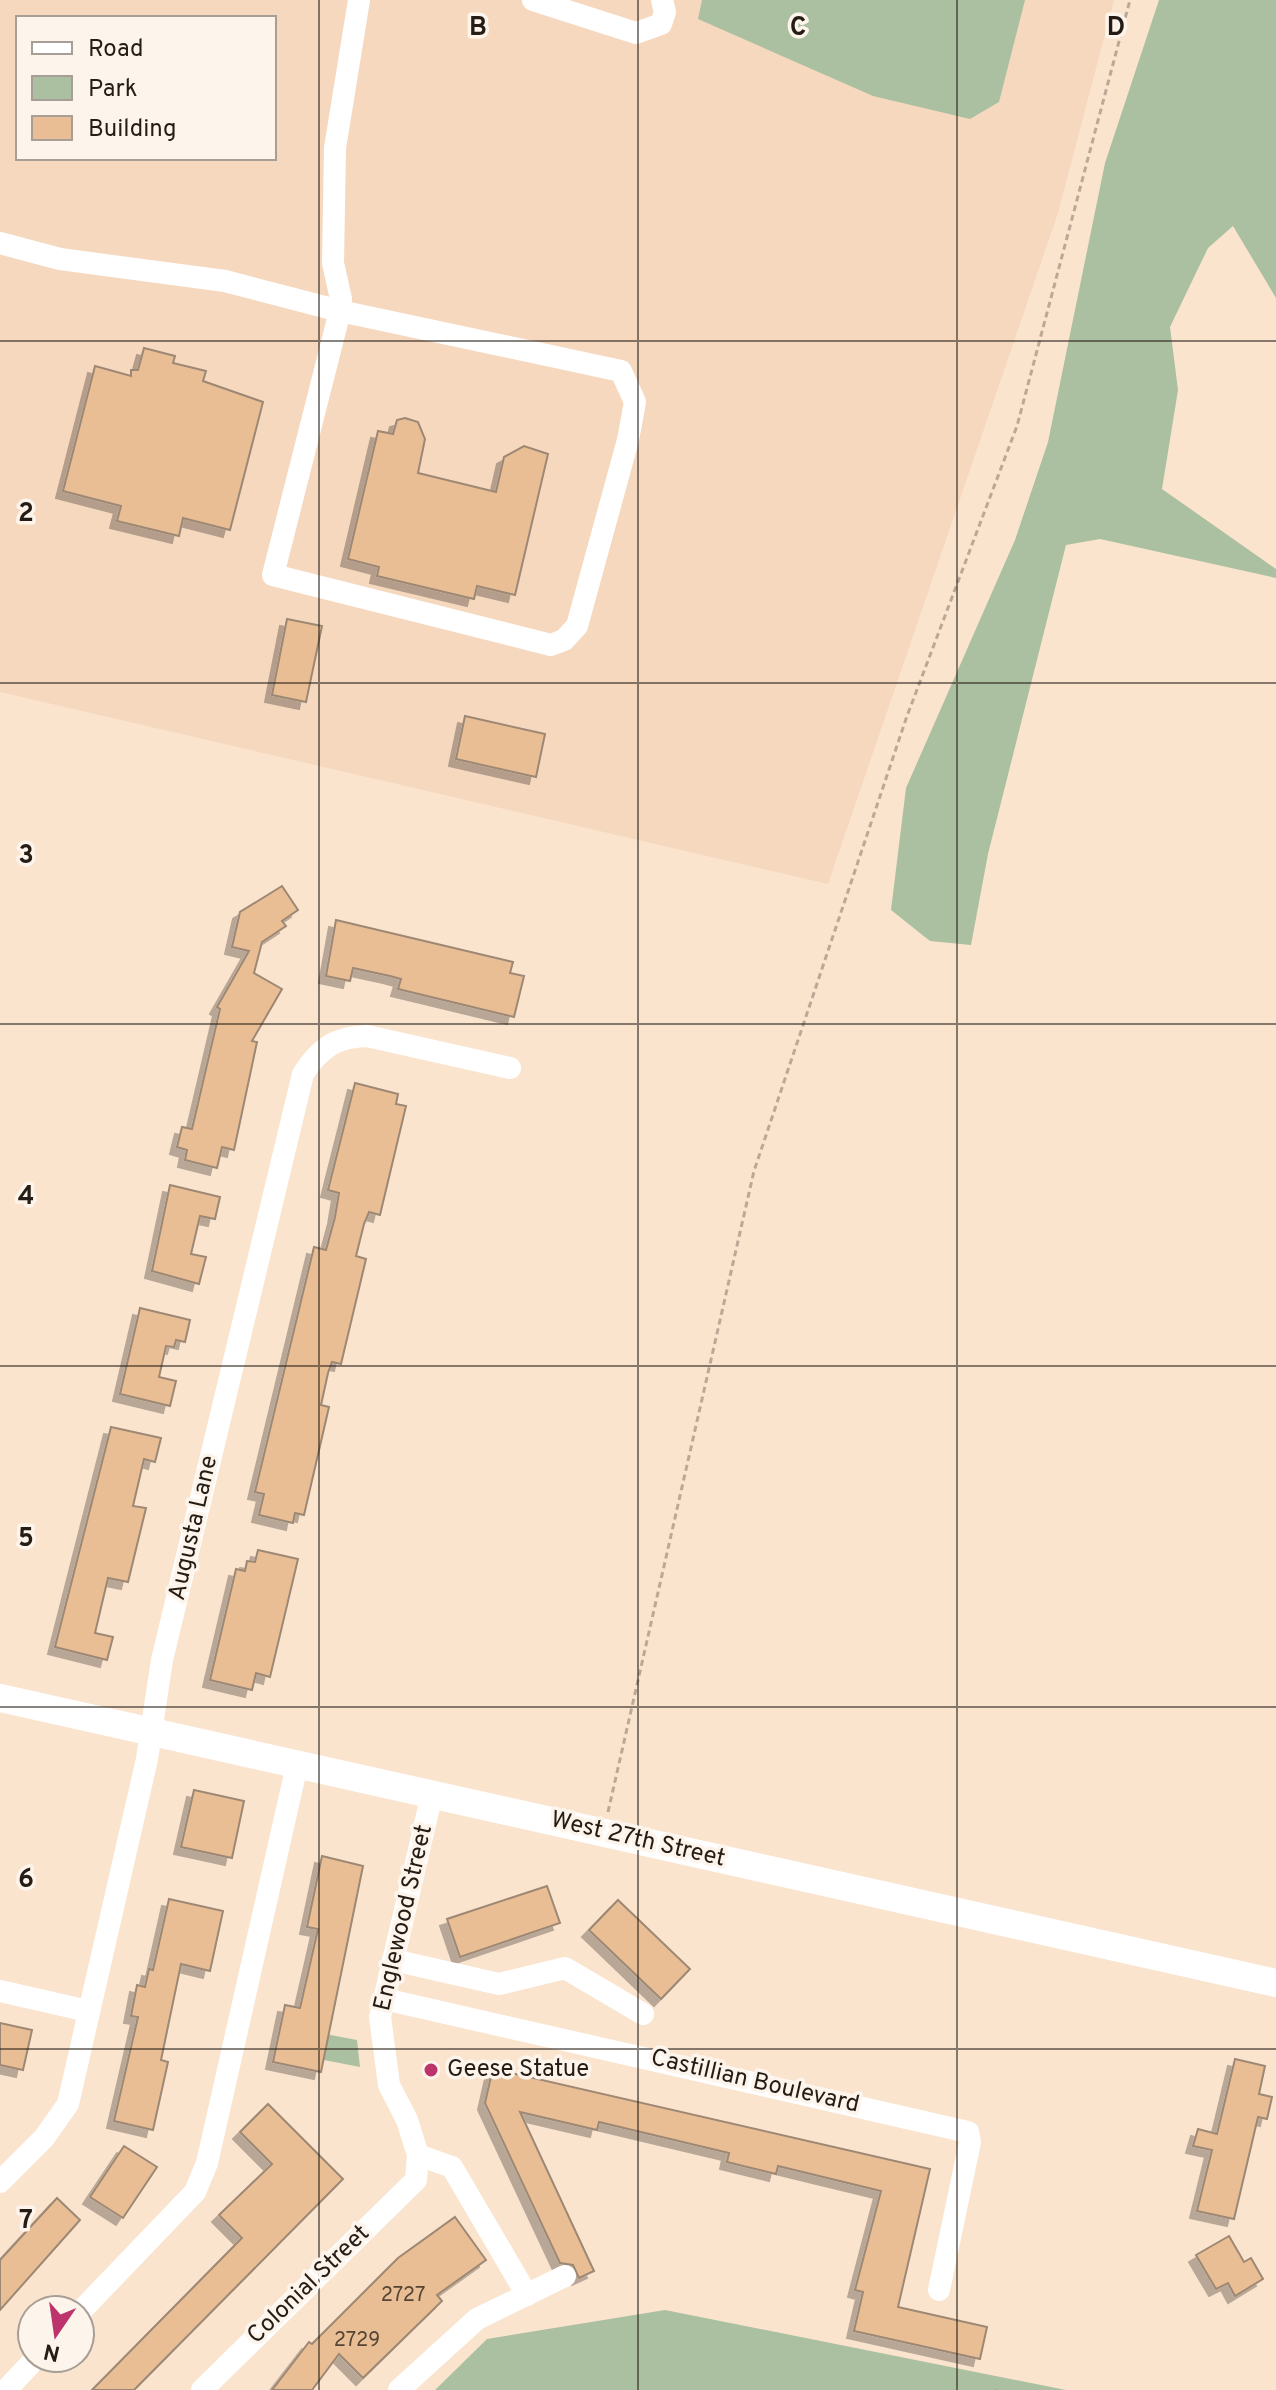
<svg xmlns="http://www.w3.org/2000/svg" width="1276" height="2390" viewBox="0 0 1276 2390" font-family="Overpass,sans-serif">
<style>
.built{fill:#f5d8be;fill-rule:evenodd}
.green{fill:#abc0a1}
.building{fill:#eabe94;stroke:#9d8874;stroke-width:2;filter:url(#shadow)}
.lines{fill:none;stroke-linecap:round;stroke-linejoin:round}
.path{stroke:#bba896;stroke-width:3;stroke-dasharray:6 4;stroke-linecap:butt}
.minor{stroke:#fff;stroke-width:22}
.major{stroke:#fff;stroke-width:28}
.grid{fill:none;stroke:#251d15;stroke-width:2;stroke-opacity:0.55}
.poi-dot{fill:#bd336c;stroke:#fdf4eb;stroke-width:3}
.labels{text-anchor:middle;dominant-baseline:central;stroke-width:7;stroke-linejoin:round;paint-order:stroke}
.number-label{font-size:20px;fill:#564535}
.street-label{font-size:24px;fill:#251d15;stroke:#fdf4eb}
.poi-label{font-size:24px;fill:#251d15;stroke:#fdf4eb;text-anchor:start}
.grid-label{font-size:26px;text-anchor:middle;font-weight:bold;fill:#251d15;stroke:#fdf4eb;stroke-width:7;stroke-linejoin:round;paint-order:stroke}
</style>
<defs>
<filter id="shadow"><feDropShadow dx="-7" dy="7" stdDeviation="0" flood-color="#0004"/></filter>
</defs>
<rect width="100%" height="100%" fill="#fbe4ce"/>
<path class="built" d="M0,0h1114l-56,213 -230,671 -828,-192zM18,18h256v140h-256z"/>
<g class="green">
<polygon points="702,0 1025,0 999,102 970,119 873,96 698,19"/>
<polygon points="1159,0 1276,0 1276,298 1233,226 1208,248 1170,327 1178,390 1162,489 1276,569 1276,578 1100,539 1066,545 988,854 971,945 930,941 891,910 906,788 1015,540 1048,442 1105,163"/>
<polygon points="320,2033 357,2040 360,2067 324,2060"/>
<polygon points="665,2310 1066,2390 435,2390 487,2339"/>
</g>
<g class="building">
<polygon points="144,348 175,356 173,363 206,371 203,381 263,402 230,530 183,518 179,536 117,521 121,506 63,491 95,366 131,376 131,370 138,370"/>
<polygon points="405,418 418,422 425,439 418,473 496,492 504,457 524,446 548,454 515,595 477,586 474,599 377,576 379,567 348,559 378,431 393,434 397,420"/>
<polygon points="287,619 322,626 306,702 272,695"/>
<polygon points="465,716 545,734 536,777 456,759"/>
<polygon points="282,886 298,910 282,921 286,926 262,942 254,973 282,989 252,1041 257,1042 234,1150 222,1147 217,1168 185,1160 187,1150 177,1147 182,1127 192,1129 220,1009 217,1007 249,951 232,947 240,912"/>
<polygon points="336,920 513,962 510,973 524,976 514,1017 398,989 401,979 390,976 353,968 350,981 326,976"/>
<polygon points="355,1083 398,1094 396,1104 406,1106 380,1215 369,1212 364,1224 356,1256 366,1259 341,1364 332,1362 328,1373 321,1405 329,1407 304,1515 295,1513 293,1523 259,1515 264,1494 255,1492 314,1247 326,1250 335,1217 339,1193 328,1190"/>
<polygon points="170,1185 220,1197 215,1219 200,1216 191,1254 206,1257 199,1284 152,1271"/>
<polygon points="140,1308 190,1320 185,1342 176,1340 174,1347 166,1346 159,1377 176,1381 170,1406 120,1394"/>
<polygon points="111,1427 161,1438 155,1462 144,1459 133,1506 146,1508 128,1582 108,1578 95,1633 113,1637 107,1660 55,1647"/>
<polygon points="258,1550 298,1559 270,1677 256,1673 252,1690 210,1680 236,1569 245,1571 247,1561 255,1562"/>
<polygon points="194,1790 244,1801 232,1858 181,1847"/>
<polygon points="322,1856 363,1866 321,2072 273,2062 285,2005 300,2008 318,1929 307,1927"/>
<polygon points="547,1886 560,1923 460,1957 447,1919"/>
<polygon points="169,1899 223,1911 210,1971 181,1964 161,2060 168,2062 153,2130 114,2121 138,2017 131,2016 137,1985 145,1987 149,1969 153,1970"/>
<polygon points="618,1900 690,1969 661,1999 589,1930"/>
<polygon points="0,2023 32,2030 23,2070 0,2065"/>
<polygon points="1235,2059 1265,2066 1259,2094 1272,2097 1267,2119 1258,2117 1234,2219 1197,2211 1212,2150 1193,2146 1198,2129 1217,2134"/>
<polygon points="498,2070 930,2169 898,2307 987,2327 980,2359 854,2331 863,2292 855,2290 881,2191 778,2166 776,2174 727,2162 729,2153 599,2122 597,2130 520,2112 594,2271 579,2278 573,2265 560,2263 485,2103 492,2072 497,2073"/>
<polygon points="268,2104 343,2179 134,2390 92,2390 242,2238 219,2215 272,2164 240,2132"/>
<polygon points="124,2146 157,2167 123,2218 90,2197"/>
<polygon points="57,2198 80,2220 0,2310 0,2260"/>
<polygon points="455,2217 486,2260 437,2295 442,2301 363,2378 339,2354 312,2390 272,2390 309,2342 312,2344 398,2258"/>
<polygon points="1229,2236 1244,2262 1251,2258 1263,2279 1235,2296 1228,2283 1216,2289 1196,2255"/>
</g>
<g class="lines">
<g class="path">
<polyline points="608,1812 754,1171 907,716 1017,426 1130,0"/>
<polyline points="995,2390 997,2390"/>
</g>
<g class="minor">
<polyline points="533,0 636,33 661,24 665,12 662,0"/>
<polyline points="0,243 60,259 225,281 340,311 621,371 635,402 628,440 577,626 564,640 551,645 273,575 340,311 341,299 333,263 335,148 359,0"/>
<polyline points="393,1960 499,1984 565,1968 643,2014"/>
<polyline points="0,1991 88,2011"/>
<polyline points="384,1999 968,2132 970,2142 939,2290"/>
<polyline points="418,2155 452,2167 527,2295"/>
<path d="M0,2182l44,-44 24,-34 79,-345 15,-99 141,-586c17,-26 32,-37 64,-38l143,32"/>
<polyline points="80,2312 195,2192 207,2163 297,1765"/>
<polyline points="6,2390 36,2358"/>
<polyline points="202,2390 416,2180 418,2155 407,2120 389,2085 380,2017 432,1794"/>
<polyline points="399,2390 477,2319 565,2276"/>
</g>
<polyline class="major" points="0,1698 1276,1983"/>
</g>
<path class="grid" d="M319,0v2390M638,0v2390M957,0v2390M0,341h1276M0,683h1276M0,1024h1276M0,1366h1276M0,1707h1276M0,2049h1276"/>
<circle class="poi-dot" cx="431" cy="2070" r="8"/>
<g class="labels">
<g class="number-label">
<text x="403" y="2296">2727</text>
<text x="357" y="2341">2729</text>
</g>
<g class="street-label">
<text transform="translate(194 1528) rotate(-77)">Augusta Lane</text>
<text transform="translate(638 1840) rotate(13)">West 27th Street</text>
<text transform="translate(404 1918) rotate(-77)">Englewood Street</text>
<text transform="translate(755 2082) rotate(13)">Castillian Boulevard</text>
<text transform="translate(309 2285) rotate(-44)">Colonial Street</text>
</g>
<g class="poi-label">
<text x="447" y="2070">Geese Statue</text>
</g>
</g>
<g class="grid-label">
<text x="478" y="35">B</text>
<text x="798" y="35">C</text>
<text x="1116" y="35">D</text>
<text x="26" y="521">2</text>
<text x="26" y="863">3</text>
<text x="26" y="1204">4</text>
<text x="26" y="1546">5</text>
<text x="26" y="1887">6</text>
<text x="26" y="2228">7</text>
</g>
<rect x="16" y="16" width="260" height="144" fill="#fdf4eb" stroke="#a79e95" stroke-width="2"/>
<rect x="32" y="42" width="40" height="12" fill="#ffffff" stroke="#a79e95" stroke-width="2"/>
<text x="88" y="56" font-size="24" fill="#251d15">Road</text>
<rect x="32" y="76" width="40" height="24" fill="#abc0a1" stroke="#a79e95" stroke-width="2"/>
<text x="88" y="96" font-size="24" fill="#251d15">Park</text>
<rect x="32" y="116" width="40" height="24" fill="#eabe94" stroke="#a79e95" stroke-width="2"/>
<text x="88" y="136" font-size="24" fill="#251d15">Building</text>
<g transform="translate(56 2334) rotate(193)"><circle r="38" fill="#fdf4eb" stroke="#a79e95" stroke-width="2"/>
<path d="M0-6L14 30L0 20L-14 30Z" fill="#bd336c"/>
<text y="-12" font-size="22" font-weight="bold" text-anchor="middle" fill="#251d15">N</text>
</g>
</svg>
